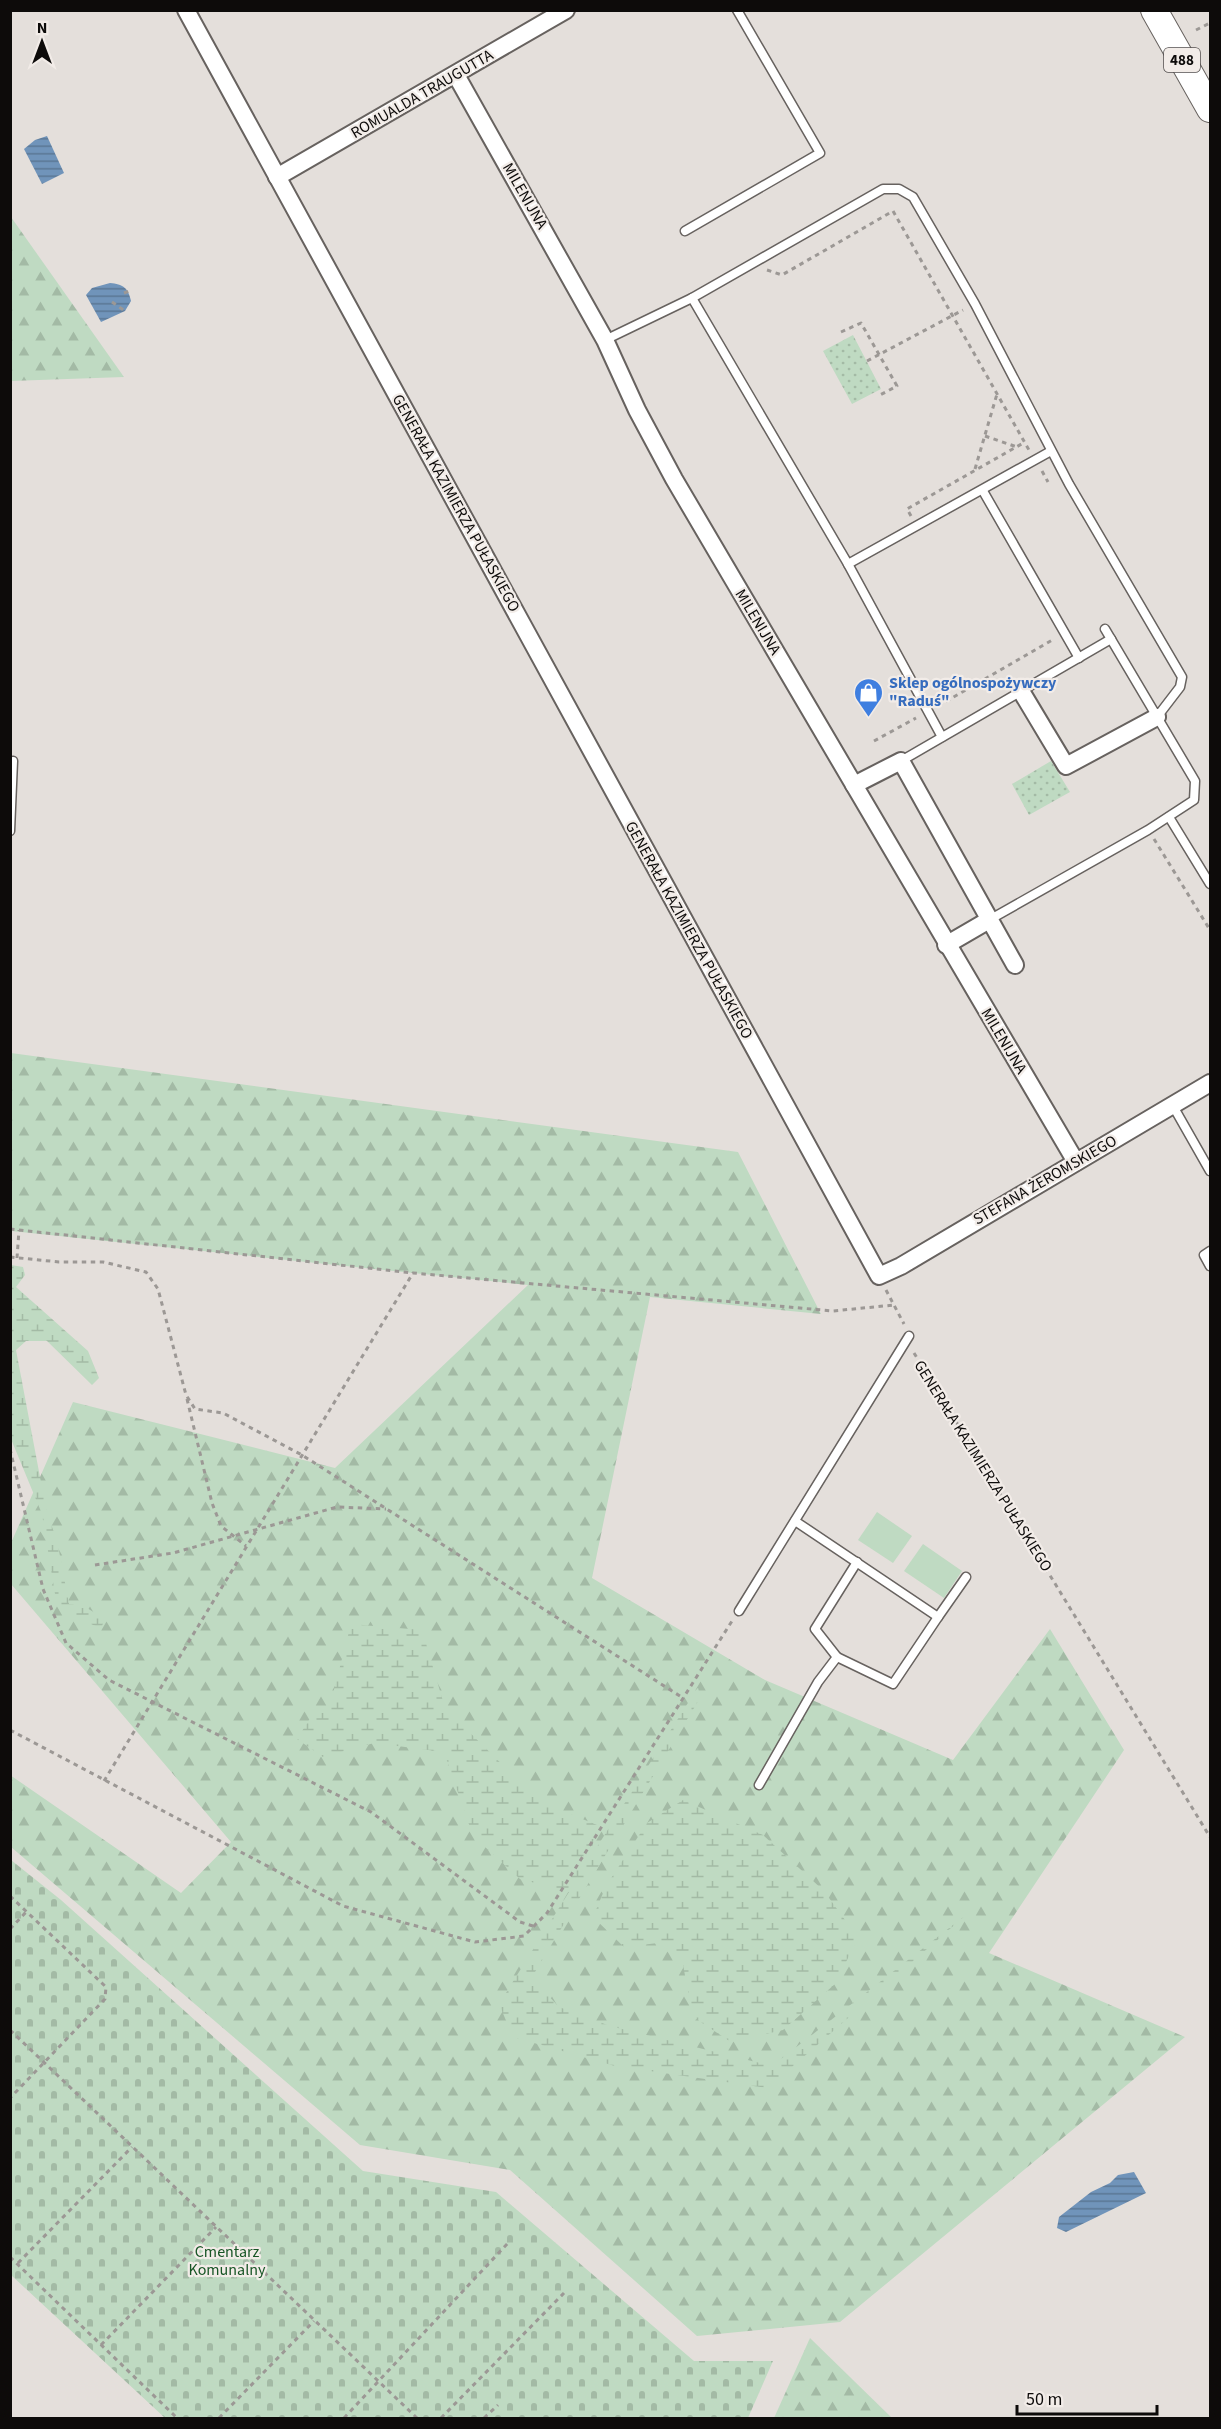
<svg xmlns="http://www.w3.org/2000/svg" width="1221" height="2429" viewBox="0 0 1221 2429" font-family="'Source Sans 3',sans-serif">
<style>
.grass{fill:#bfdac2}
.forest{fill:url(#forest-firs)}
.wetland{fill:url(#wetland-marsh)}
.cemetery{fill:url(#cemetery-stones)}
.park{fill:url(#park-dots)}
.water{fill:url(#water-rules)}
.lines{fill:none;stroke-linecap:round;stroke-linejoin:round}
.service-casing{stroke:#67625f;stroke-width:11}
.minor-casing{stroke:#67625f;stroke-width:20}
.primary-casing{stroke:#67625f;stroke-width:28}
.path{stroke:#9c9895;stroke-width:3;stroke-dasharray:4.5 4.5;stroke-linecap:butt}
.service{stroke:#fff;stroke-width:8}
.minor{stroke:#fff;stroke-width:16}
.primary{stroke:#fff;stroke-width:26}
.labels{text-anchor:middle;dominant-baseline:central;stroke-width:4.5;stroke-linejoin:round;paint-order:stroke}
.shield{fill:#f2ece8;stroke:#524e4d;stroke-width:1.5}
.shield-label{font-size:15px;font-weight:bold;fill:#0d0b0a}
.street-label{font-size:16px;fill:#0d0b0a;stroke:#f2ece8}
.shop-label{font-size:16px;font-weight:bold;fill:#366cbe;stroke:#f2ece8;text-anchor:start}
.park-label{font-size:16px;fill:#175525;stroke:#f2ece8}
</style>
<defs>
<pattern id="forest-firs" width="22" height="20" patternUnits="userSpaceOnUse" patternTransform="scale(1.5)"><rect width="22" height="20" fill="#bfdac2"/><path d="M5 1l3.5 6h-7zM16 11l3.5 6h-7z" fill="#a3baa5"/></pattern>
<pattern id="wetland-marsh" width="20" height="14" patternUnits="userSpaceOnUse" patternTransform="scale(1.5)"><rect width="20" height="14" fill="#bfdac2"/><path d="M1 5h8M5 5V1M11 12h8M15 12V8" fill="none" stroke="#a3baa5"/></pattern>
<pattern id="cemetery-stones" width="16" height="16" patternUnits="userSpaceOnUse" patternTransform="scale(1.5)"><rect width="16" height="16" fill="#bfdac2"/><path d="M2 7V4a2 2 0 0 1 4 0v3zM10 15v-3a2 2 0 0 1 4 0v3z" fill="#a3baa5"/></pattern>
<pattern id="park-dots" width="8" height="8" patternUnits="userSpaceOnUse" patternTransform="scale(1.5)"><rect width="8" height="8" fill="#bfdac2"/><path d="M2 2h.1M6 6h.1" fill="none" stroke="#a3baa5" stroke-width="1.8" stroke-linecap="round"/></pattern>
<pattern id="water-rules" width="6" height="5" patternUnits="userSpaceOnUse" patternTransform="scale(1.5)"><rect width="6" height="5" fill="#7094ba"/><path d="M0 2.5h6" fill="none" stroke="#5a7795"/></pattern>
</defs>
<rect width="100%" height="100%" fill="#e4dfdb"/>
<g class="grass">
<polygon points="877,1512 912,1536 893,1563 858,1540"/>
<polygon points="923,1544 962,1571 944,1598 904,1571"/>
</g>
<g class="forest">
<polygon points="11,217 124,377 11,381"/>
<polygon points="11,1053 738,1152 821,1314 650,1297 592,1578 765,1680 953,1760 1050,1629 1124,1750 989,1953 1185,2037 840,2322 697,2336 510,2170 360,2145 11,1847 10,1775 181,1893 231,1842 11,1584 11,1543 73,1402 335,1468 528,1285 11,1231"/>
<polygon points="810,2338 892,2418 774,2418"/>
</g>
<g class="wetland">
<polygon points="11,1265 23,1267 25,1275 16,1287 88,1351 99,1378 92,1385 47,1341 26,1341 16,1350 47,1514 57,1540 69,1604 82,1605 105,1619 101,1628 70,1616 57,1606 42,1514 11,1439"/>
<polygon points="351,1624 422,1630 445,1708 539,1801 597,1825 590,1858 698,1687 700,1698 535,1972 544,1991 559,2007 610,2026 772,2066 967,1914 768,2088 615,2066 513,2037 499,2004 569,1892 520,1879 473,1836 444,1752 374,1743 323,1757 297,1739 309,1720 330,1705"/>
<polygon points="683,1800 763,1835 824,1891 858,1938 835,1984 783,2030 731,2042 693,2017 683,1965 658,1943 624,1947 593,1917 606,1886 647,1823"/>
</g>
<polygon class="cemetery" points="11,1860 61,1900 363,2171 496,2192 694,2361 773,2361 748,2418 165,2418 11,2275"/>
<g class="park">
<polygon points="853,335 881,389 852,404 823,351"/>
<polygon points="1051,761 1070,792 1029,815 1012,784"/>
</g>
<g class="water">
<polygon points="47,136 64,173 42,184 24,149 35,140"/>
<path d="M110,283c13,1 18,5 21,18l-6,10 -24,11 -15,-27 6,-7z"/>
<polygon points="1134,2172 1146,2193 1066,2232 1057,2228 1059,2217 1091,2192 1110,2183 1118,2175"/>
</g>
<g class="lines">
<defs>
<g id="service">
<polyline points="685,231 820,153 737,10"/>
<polyline points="692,298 848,564 942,737"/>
<polyline points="605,340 692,298 883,189 899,189 913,197 975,304 1069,484 1182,677 1180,687 1157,717"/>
<polyline points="983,491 1079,658"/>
<polyline points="848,564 1051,451"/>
<polyline points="901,761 1111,639"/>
<polyline points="1169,817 1210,884"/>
<polyline points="10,831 13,761"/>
<polyline points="989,920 1148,830 1194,800 1195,781 1105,629"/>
<polyline points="1173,1106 1210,1171"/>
<polyline points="1210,1251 1204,1255 1210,1266"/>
<polyline points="795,1521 938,1617 966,1577"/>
<polyline points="739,1611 909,1336"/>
<polyline points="837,1657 893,1684 938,1617"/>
<polyline points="759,1785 818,1682 837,1657 815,1629 857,1562"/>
</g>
<g id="minor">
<polyline points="186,10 879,1276 901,1266 1210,1083"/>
<polyline points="456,75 605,340 637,410 674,479 1076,1162"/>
<polyline points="277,177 566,10"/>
<polyline points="1021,691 1066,766 1157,717"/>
<polyline points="854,785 901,761 1015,965"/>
<polyline points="946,945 989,920"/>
</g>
<polyline id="primary" points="1154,10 1210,109"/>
</defs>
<use href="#service" class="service-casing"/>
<use href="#minor" class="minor-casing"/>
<use href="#primary" class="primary-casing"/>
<g class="path">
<polyline points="1196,30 1210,23"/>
<polyline points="767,270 782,275 893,211 1029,450"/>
<polyline points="124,293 129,291"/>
<polyline points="112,302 125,311"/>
<polyline points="841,332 861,323 897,386 880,395"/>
<polyline points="867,361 963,310"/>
<polyline points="985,436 1017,447"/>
<polyline points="975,469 997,394"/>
<polyline points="1042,471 1048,482"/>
<polyline points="911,516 907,509 1025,442"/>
<polyline points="938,706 1054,639"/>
<polyline points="874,741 916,718"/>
<polyline points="1154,839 1210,930"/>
<polyline points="10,1229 413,1273"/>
<polyline points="10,1257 59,1262 103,1262 146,1272 158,1289 186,1395 195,1409 223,1413 302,1455 683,1698"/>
<polyline points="17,1258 19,1230"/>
<polyline points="886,1290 904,1324"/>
<polyline points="914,1353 1210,1837"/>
<polyline points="187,1399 212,1503 221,1526 246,1546"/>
<polyline points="10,1449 43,1589 66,1643 109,1680 371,1812 520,1922 533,1926"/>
<polyline points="95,1565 173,1553 337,1507 386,1509"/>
<polyline points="10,1730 343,1906 475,1942 524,1936 547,1913 732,1621"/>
<polyline points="104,1781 413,1273 833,1311 894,1305"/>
<polyline points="10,1896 106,1987 105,1999 10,2098"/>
<polyline points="10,1929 27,1911"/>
<polyline points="10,2030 417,2418"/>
<polyline points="10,2257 177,2418"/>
<polyline points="18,2263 132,2147"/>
<polyline points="101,2345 216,2227"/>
<polyline points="219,2418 314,2321"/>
<polyline points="344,2418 508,2243"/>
<polyline points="441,2418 564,2293"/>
<polyline points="484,2418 498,2405"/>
</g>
<use href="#service" class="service"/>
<use href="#minor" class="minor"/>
<use href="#primary" class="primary"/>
</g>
<defs>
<symbol id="shop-pin" viewBox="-11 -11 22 30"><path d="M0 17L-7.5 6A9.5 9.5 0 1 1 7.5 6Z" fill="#3f7fe0" stroke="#f2ece8"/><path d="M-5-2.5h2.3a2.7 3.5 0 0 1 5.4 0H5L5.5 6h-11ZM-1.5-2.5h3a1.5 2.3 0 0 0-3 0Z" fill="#fff"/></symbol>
</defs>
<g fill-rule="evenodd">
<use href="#shop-pin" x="852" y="676" width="33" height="45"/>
</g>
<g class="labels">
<rect class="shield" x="1164" y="48" width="36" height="24" rx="4.5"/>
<g class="shield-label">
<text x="1182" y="60">488</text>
</g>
<g class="street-label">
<text transform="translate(422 94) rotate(-30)">ROMUALDA TRAUGUTTA</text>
<text transform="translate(525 196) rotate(60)">MILENIJNA</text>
<text transform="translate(456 503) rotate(61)">GENERAŁA KAZIMIERZA PUŁASKIEGO</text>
<text transform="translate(758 622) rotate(59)">MILENIJNA</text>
<text transform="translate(689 930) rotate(61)">GENERAŁA KAZIMIERZA PUŁASKIEGO</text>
<text transform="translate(1004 1041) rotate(59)">MILENIJNA</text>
<text transform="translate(1045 1180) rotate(-30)">STEFANA ŻEROMSKIEGO</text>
<text transform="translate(983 1466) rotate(58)">GENERAŁA KAZIMIERZA PUŁASKIEGO</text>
</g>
<g class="shop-label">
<text x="889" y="683">Sklep ogólnospożywczy<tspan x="889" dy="18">"Raduś"</tspan></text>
</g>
<g class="park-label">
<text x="227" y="2252">Cmentarz<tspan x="227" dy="18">Komunalny</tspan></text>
</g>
</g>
<rect width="1221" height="2429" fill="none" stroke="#0d0b0a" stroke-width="24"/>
<g transform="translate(42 42)" stroke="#f2ece8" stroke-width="4.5" paint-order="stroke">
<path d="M0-4.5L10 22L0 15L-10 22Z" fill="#0d0b0a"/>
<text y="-9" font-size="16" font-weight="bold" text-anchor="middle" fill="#0d0b0a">N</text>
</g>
<path d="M1017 2405v9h140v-9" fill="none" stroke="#0d0b0a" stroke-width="3"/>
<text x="1026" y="2405" font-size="18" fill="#0d0b0a" stroke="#f2ece8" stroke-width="4.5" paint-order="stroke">50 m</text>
</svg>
